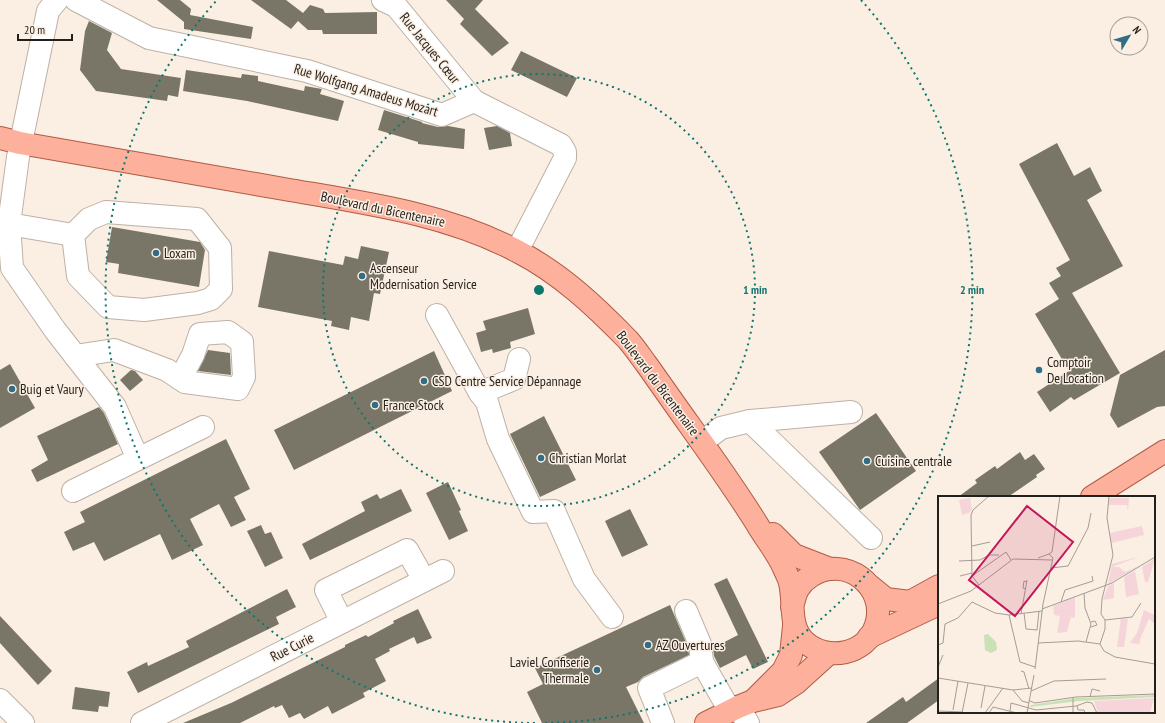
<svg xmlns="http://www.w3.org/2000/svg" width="1165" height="723" viewBox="0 0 1165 723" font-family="'PT Sans Narrow',sans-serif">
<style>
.building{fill:#797668}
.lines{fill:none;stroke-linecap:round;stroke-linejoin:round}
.minor-casing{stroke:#bdb1a6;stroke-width:24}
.major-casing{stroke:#b05b44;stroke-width:24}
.minor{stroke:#fff;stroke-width:22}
.major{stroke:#fdb09c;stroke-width:22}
.ring{fill:none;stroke:#0f766e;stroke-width:2;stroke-dasharray:2 4}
.poi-dot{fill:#316d85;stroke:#fbefe3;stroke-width:1.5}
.labels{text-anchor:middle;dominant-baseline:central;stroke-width:3;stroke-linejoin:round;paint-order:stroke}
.street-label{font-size:14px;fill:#231f1a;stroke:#fbefe3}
.poi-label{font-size:14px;fill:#231f1a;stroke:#fbefe3;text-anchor:start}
.inset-road{fill:none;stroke:#a59c93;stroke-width:1}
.view{fill:#c2185b;fill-opacity:0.15;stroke:#c2185b;stroke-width:2}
.inset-edge{fill:none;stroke:#231f1a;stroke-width:2}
.centre{fill:#0f766e;stroke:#fbefe3;stroke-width:2}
.ring-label{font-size:12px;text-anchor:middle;font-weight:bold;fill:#0f766e;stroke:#fbefe3;stroke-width:3;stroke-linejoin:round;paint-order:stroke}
</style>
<rect width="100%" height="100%" fill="#fbefe3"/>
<g class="building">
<polygon points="157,0 180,0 191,9 190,15 253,27 251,39 184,29 184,22"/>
<polygon points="251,0 286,0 303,13 310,5 323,9 325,13 377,12 377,34 323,34 322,30 308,30 298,21 291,29"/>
<polygon points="446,0 483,0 475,9 509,43 492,56 460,24 464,19"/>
<polygon points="89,21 112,33 107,50 121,69 181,78 178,97 168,95 167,101 96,91 80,70 85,31"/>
<polygon points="521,51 577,78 567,97 511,70"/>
<polygon points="186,70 241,78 242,74 258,76 258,81 304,91 305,86 322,89 320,94 344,101 338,121 247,101 183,91"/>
<polygon points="384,110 422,122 422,123 438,127 448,126 465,129 464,149 418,144 418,142 378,130"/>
<polygon points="497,126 510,133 512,146 489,150 484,128"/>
<polygon points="1057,143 1074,176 1090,167 1102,191 1087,200 1123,266 1072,293 1120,373 1074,400 1071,397 1050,412 1037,392 1069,371 1035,314 1059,299 1049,283 1061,276 1056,268 1070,260 1019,164"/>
<polygon points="112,227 200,242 205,250 199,287 118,273 119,264 106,262"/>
<polygon points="361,246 389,252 380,294 374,293 369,321 351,317 349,330 331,326 332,321 258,307 269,251 343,265 345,256 358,259"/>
<polygon points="528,308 535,334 510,342 511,348 493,353 492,349 481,352 476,333 486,330 483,321"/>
<polygon points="208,350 230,353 231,375 198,371"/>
<polygon points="1165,350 1165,406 1157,407 1118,428 1110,415 1120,375"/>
<polygon points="434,351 452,391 294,470 274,430"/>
<polygon points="10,364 35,408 0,428 0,370"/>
<polygon points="131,370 135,371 143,380 130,391 120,380"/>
<polygon points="99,407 104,413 118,444 37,482 31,470 48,460 37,436"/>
<polygon points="876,413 916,471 860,510 819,452"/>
<polygon points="544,416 576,480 540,497 510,434"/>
<polygon points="226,439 250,489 234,497 246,520 231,527 219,504 190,519 203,545 172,560 160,534 104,561 94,542 73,551 64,532 85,522 80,512"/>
<polygon points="1020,452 1025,460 1034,454 1045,469 1036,475 1037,477 1008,497 958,497 977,483 975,480 995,466 997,469"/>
<polygon points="448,482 461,510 459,511 468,531 449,540 426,493"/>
<polygon points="401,489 412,511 310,560 302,544 365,511 361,502 377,494 380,499"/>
<polygon points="630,509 648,545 622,557 605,521"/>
<polygon points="261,525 265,534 271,532 283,558 265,567 247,531"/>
<polygon points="727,578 768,662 753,669 746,655 720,668 714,656 713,648 738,635 714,584"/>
<polygon points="287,589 296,607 276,617 279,624 138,693 127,672 147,662 148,666 189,647 186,641"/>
<polygon points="670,605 688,647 689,655 643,677 638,682 626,687 644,723 542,723 527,692 543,684 535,668"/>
<polygon points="418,609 432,638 417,644 414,637 389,649 390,651 375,659 386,681 363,693 365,697 332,714 328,706 304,719 300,713 289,718 282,705 275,708 274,706 240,723 183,723 231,703 345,647 345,645 366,635 368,637 394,623 393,621"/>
<polygon points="0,616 52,671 38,685 0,643"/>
<polygon points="939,678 939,700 907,723 866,723 903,697 906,702"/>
<polygon points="75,687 110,692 108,707 99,706 98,712 72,709"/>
</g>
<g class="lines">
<defs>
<g id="minor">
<polyline points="57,0 48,11 18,157 9,224 12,268 55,330 115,407 138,459 203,427"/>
<polyline points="76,0 149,38 307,71 442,115 474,101"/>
<polyline points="383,0 396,6 474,101 561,145 565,152 565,158 517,251"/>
<polyline points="9,224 73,235 78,276 108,307 144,310 198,303 211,299 221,289 220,248 197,219 106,212 89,219 73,235"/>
<polyline points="437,315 480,393 514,379 519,359"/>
<polyline points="75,356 114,350 167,370 185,382 238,389 244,377 242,342 228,332 200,334 193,355 180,379"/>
<polyline points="480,393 487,402 498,439 533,512 554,511 584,579 612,617"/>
<polyline points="750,421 871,538"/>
<polyline points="702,442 721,428 750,421 851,412"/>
<polyline points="73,491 138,459"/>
<polyline points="686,611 700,644 702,662"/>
<polyline points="342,622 326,590 407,550 424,580"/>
<polyline points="0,700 23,723"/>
<polyline points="738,707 748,723"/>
<polyline points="142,723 443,571"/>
<polyline points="663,723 649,688 702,662 730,711"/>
</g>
<g id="major">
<path d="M0,138l20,5c88,15 176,31 264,46 80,14 160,24 233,62 43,22 78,55 111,89 7,8 13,17 19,25 12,17 24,34 36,51 25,35 51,71 74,108 8,14 19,27 26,42 2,5 6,12 7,17 5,21 -2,43 15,59 22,20 61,13 71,-17 12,-39 -31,-71 -65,-49 -5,3 -10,8 -13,13 -3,5 -4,12 -6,18"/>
<polyline points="1092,497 1165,451"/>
<polyline points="773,534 794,555 830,569"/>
<polyline points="870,586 886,599 910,602 939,586"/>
<polyline points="869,637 939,604"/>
<polyline points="755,699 783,671 791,655 794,626"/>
<polyline points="706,723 738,707 753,701 778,695 796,683 828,654"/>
</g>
</defs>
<use href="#minor" class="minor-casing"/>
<use href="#major" class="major-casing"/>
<use href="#minor" class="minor"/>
<use href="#major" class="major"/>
</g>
<g class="ring">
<circle cx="539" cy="290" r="216"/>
<path d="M535 723A433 433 0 0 1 217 0M861 0A433 433 0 0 1 543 723"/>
</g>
<g class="poi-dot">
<circle cx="156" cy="253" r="4"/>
<circle cx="362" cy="276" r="4"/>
<circle cx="1039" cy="370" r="4"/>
<circle cx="424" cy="381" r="4"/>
<circle cx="12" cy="389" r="4"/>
<circle cx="375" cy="405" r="4"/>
<circle cx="541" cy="458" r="4"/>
<circle cx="867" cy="461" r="4"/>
<circle cx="648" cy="645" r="4"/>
<circle cx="597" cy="670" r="4"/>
</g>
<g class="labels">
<g class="street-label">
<text transform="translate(430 48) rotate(51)">Rue Jacques Cœur</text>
<text transform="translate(366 90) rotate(17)">Rue Wolfgang Amadeus Mozart</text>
<text transform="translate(383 209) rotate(12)">Boulevard du Bicentenaire</text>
<text transform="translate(658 383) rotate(53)">Boulevard du Bicentenaire</text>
<text transform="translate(292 647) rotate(-27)">Rue Curie</text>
</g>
<g class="poi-label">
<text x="164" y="253">Loxam</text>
<text x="370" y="268">Ascenseur<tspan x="370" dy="16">Modernisation Service</tspan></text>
<text x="1047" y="362">Comptoir<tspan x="1047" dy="16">De Location</tspan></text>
<text x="432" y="381">CSD Centre Service Dépannage</text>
<text x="20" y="389">Buig et Vaury</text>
<text x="383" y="405">France Stock</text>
<text x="549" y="458">Christian Morlat</text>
<text x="875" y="461">Cuisine centrale</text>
<text x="656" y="645">AZ Ouvertures</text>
<text x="589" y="662" text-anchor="end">Laviel Confiserie<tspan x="589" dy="16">Thermale</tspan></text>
</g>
</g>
<g transform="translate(938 496)">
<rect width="217" height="217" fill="#fbefe3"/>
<path d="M32,2l2,11 -3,4 -7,2 -3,-15zM171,2h20l-1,14 -1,-7h-19zM204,30l2,9 -33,8 -1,-10zM203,60l-29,11h7l6,5 16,-7 -33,19 4,-20zM217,62l-7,24h-3l-3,-15zM197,75l4,23 -13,3 -2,-20zM176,87v15l-11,2 5,-14zM137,101v21l-4,-1 -4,15 -10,1 3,-17 -6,-1 -1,-9zM206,114l11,5v9l-6,-5 -9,20v5l-10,-1 7,-10zM183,122l7,1 -4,28h-7zM216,202l-4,15h-52l-4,-12z" fill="#f5d4da"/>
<path d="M50,138l8,8 1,8 -6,3 -6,-3 -1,-15zM216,199v2l-75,4 -49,6 1,-2 46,-7z" fill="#cae1b7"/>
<path class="inset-road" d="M34,50l18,-4M111,58l3,-2 8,-56M21,65l21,-1 9,-5h10M113,72l17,-2 20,-38 3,-15M22,80l12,-3M34,80l34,-24 5,8M41,89l-7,-9 -1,-61 2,-5 16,-14M88,93l-3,-1 1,-7 3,1M146,97l1,15 6,16 -5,18M123,106l4,-12 28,-9 -1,-5M0,108l33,-13 42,-32 39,1M104,113l70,-26 43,-26M86,117l2,16 11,1 2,-19M83,118l6,-34M71,119l11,47 15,5M167,124l27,-3 9,-14M153,131l6,-2 -2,-4 -4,1M100,147l40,-2 22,3M162,148l5,-15v-9l-4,-6 1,-15 11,-44 -6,-37 2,-22M162,148l4,7 11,6 40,7M0,149l5,-2 2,-19 13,-6 14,-16 23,11 14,2 33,-4M0,171l5,-12M97,173l8,-65 10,-46 -4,-4 -11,4M83,175l3,1 5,17M0,182l75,12 19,-2M75,194l9,11 7,2M93,195l23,-10 52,-2M152,201l2,-8 8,2M92,205l5,2 41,-6 79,-3M139,210l1,4h6l1,3M43,212l4,-22M15,214l5,-29M0,215l25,1M72,215l1,-8 25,7 40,-4 11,-4 5,1 5,10M24,217l6,-30M47,217l18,-25M51,217l4,-6 24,6M89,217l7,-38M135,217v-15"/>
<path class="view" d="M89,10l46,36 -58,74 -46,-36z"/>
<rect width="217" height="217" class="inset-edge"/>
</g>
<circle cx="539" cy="290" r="6" class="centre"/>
<g class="ring-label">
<text x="755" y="294">1 min</text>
<text x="972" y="294">2 min</text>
</g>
<g transform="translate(1129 36) rotate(52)"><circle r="19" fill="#fbefe3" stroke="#a59c93"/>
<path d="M0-3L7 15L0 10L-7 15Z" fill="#316d85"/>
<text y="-6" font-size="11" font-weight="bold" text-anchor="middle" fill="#231f1a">N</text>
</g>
<path d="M18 34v6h54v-6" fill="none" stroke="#231f1a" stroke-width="2"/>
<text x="24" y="34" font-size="12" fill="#231f1a" stroke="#fbefe3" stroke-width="3" paint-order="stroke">20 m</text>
</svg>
